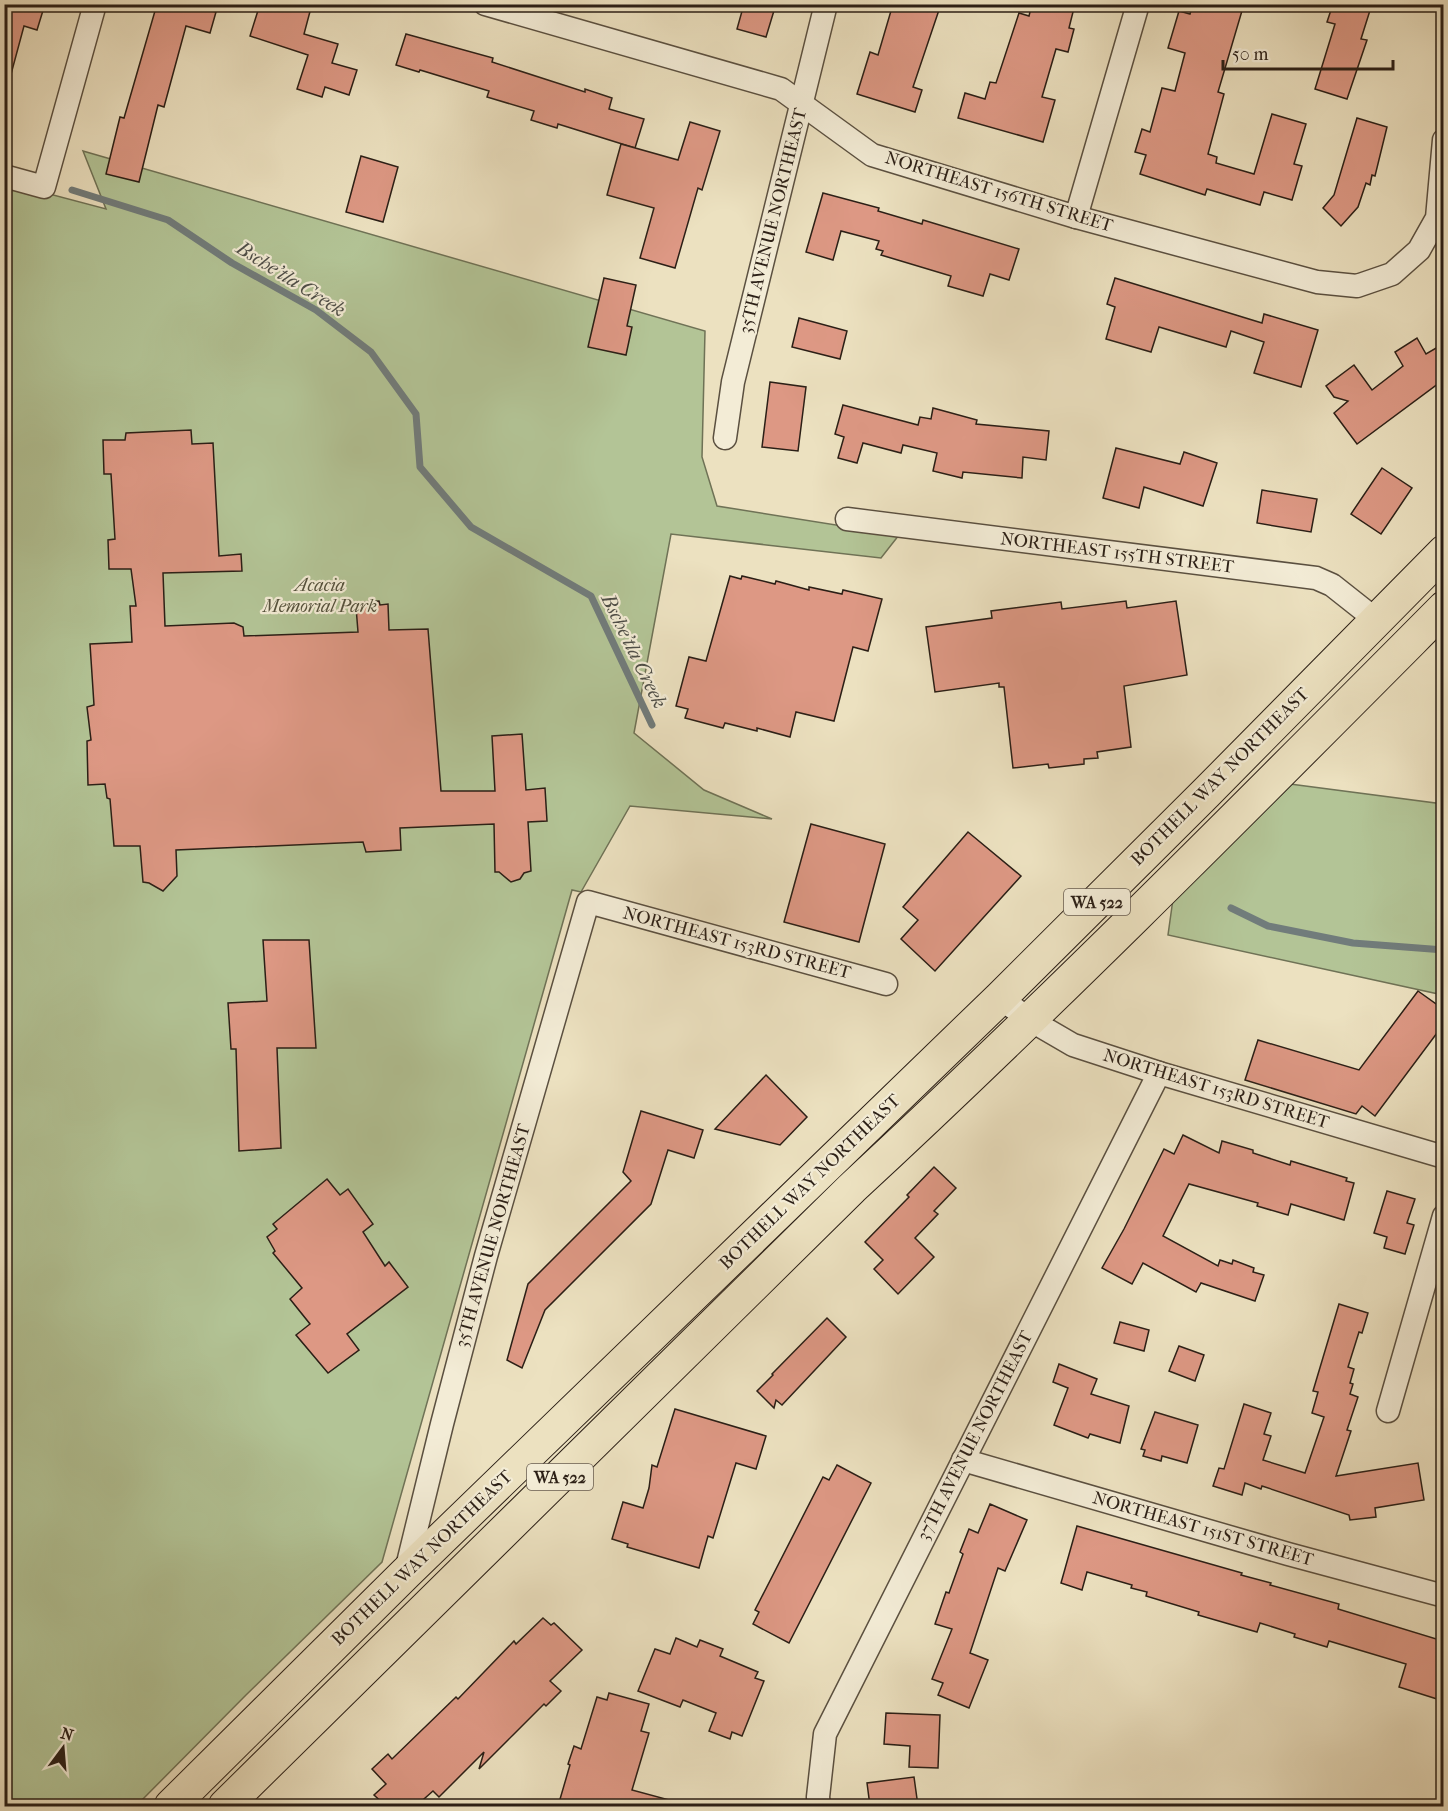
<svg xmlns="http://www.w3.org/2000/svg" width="1448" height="1811" viewBox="0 0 1448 1811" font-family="'IM FELL French Canon',serif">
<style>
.green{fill:#b3c496;stroke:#6f7256;stroke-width:1.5}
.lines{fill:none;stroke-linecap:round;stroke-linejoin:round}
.stream{stroke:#717c7b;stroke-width:7}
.building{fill:#dd9884;stroke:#2b1f16;stroke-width:1.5}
.street-casing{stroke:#5b5040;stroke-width:25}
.primary-casing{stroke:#2b1f16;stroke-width:35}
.street{stroke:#f3ecd6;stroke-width:22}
.primary{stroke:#ece1c0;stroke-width:33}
.labels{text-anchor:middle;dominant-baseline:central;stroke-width:4.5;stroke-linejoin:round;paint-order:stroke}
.shield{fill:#f3ecd6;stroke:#675c50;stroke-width:1.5}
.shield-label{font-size:16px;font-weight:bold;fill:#2b1f16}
.street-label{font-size:18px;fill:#2b1f16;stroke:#f3ecd6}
.park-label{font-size:18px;font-style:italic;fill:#54513c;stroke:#f3ecd6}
.water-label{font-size:20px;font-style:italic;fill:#4e4e48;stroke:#f3ecd6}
</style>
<rect width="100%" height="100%" fill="#ece1c0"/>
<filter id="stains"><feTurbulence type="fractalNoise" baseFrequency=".00333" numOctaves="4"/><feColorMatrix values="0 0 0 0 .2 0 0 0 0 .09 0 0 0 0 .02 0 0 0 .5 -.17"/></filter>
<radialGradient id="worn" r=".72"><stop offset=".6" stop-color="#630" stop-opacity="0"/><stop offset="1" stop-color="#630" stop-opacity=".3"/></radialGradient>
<g class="green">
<polygon points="83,151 705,331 702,457 717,506 899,535 881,558 671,534 634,733 704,790 772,819 630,806 581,892 572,890 382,1562 246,1695 136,1806 5,1806 4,182 106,209"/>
<polygon points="1290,784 1443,804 1443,995 1168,935 1173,899"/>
</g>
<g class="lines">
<g class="stream">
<polyline points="72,190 168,220 232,263 316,310 371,352 416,414 420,467 471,527 591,596 652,725"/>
<polyline points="1231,908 1268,926 1353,943 1444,950"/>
</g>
</g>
<g class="building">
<polygon points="12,4 45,4 37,30 24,26 10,78 4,77 4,29"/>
<polygon points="157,4 211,4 209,10 216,12 210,33 186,26 164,107 158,105 139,182 106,174 120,117 124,118"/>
<polygon points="260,4 312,4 304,34 338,44 332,63 357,70 349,95 325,87 322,97 297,89 308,55 250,36"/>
<polygon points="744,4 776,4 766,37 737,29"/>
<polygon points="893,4 941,4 913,87 922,90 915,112 857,94 870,52 878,55"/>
<polygon points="1032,4 1075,4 1069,28 1074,29 1068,52 1056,49 1042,97 1055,100 1043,142 958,118 965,93 985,99 990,82 996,83 1019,13 1029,16"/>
<polygon points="1193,4 1244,4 1218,92 1224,94 1208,154 1217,157 1216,163 1254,174 1272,114 1306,124 1294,164 1302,166 1292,200 1264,192 1260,205 1207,189 1205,195 1140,174 1146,155 1135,152 1142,129 1150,132 1162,88 1175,91 1185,53 1168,48 1179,11 1190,14"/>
<polygon points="1333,4 1372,4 1361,39 1367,40 1347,99 1315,89 1335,24 1327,22"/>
<polygon points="406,34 493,58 492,62 585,92 585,89 612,98 609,109 644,119 635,148 558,124 557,128 531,120 534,111 487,97 489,91 420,70 419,72 396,65"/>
<polygon points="1357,118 1387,127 1375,176 1372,175 1370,185 1366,183 1358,207 1341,226 1323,208 1334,195"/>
<polygon points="690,122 720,131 702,190 698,188 675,268 640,258 654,208 607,195 621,144 678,160"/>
<polygon points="361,156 398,167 383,222 346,212"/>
<polygon points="823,193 879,208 878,211 922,224 923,220 1019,249 1009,280 990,274 983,296 948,286 951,276 881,255 883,251 876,249 879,241 841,231 833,260 806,252"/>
<polygon points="604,278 636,285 627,326 632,327 626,355 588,347"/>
<polygon points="1115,278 1262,323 1264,314 1318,330 1301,387 1254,373 1264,342 1231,331 1226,347 1159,327 1151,352 1106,339 1115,307 1107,304"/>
<polygon points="799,318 847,331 840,359 792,347"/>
<polygon points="1417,338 1426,354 1443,344 1443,380 1357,444 1334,413 1348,401 1334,397 1326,386 1354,365 1372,390 1403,366 1395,352"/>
<polygon points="770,382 806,387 798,451 762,447"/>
<polygon points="843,405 918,425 920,417 931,419 933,408 977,420 976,424 1049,431 1046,460 1023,457 1022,478 963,472 962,478 933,471 937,453 903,445 901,453 863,443 857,463 838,458 844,437 835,434"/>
<polygon points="191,430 192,444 213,443 219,556 241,554 242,571 163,573 165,626 234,623 243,627 244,636 358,632 356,607 363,605 363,602 379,601 380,605 388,604 389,630 428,629 441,791 495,791 492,736 522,734 526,790 545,788 547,821 528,822 531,871 524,873 520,879 511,882 499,872 495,872 494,824 400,828 401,850 366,852 363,842 176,850 177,876 163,891 149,883 143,882 140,846 114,846 110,799 107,798 105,784 88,785 87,741 91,740 87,707 94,705 90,644 132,642 130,606 136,606 131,569 109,569 108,540 115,539 111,474 104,474 103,440 125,440 126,433"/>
<polygon points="1116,448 1180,464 1184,452 1217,463 1203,506 1144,487 1139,508 1103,498"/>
<polygon points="1382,468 1412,488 1381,534 1351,514"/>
<polygon points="1262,490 1317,499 1311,532 1257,523"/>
<polygon points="730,576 741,579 742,576 775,584 776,581 809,590 809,587 842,594 843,590 882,599 868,651 853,647 834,721 796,712 790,737 757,728 757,731 725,723 723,728 685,718 688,709 676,706 689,657 706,661"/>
<polygon points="1126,601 1127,608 1176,601 1187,675 1124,686 1131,747 1097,752 1098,758 1084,759 1084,764 1049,768 1048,764 1013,768 1004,687 999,687 999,683 935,692 926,627 992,618 991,611 1061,602 1062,609"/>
<polygon points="811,824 885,844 859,942 784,922"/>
<polygon points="968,832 1021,876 935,971 901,939 918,920 903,907"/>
<polygon points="263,940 309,940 316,1048 277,1048 281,1148 239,1151 236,1049 231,1049 228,1003 267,1001"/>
<polygon points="1418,991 1443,1009 1443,1025 1375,1116 1362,1106 1356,1114 1245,1080 1258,1040 1359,1070"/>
<polygon points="766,1075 807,1117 780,1145 715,1129"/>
<polygon points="641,1111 703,1130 694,1158 668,1150 651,1204 545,1310 522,1368 507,1360 528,1284 631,1181 623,1172"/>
<polygon points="1183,1135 1219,1153 1222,1141 1253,1150 1253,1153 1290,1165 1291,1161 1347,1178 1346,1181 1354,1183 1344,1220 1291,1204 1288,1215 1257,1206 1258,1203 1189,1184 1163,1236 1218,1266 1220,1260 1232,1264 1233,1260 1254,1268 1253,1272 1264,1275 1255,1301 1201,1283 1196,1292 1143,1263 1132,1284 1102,1268 1124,1229 1164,1149 1174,1154"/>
<polygon points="934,1167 956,1188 934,1211 938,1214 915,1238 934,1257 898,1294 874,1269 883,1260 865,1242 909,1197 907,1195"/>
<polygon points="327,1179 340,1195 348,1189 373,1224 363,1232 385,1266 389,1262 408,1287 347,1334 359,1350 328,1373 296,1335 310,1324 290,1299 302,1288 273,1253 275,1251 267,1237 277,1229 273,1224"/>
<polygon points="1387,1191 1415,1199 1407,1223 1414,1225 1405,1254 1384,1248 1387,1237 1374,1233"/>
<polygon points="1339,1304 1368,1313 1362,1333 1359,1332 1348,1367 1354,1369 1350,1383 1353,1384 1350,1394 1358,1397 1347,1430 1351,1431 1336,1476 1418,1463 1424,1500 1375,1508 1376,1517 1350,1520 1349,1515 1262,1486 1261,1489 1245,1483 1242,1495 1213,1486 1219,1468 1224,1469 1244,1404 1271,1413 1264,1434 1271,1436 1263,1460 1305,1473 1324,1417 1312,1413 1318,1392 1313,1391"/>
<polygon points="827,1318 846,1337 782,1405 776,1400 774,1408 757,1391 773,1375 772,1374"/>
<polygon points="1120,1322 1149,1330 1144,1351 1114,1343"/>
<polygon points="1179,1346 1204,1355 1195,1381 1169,1371"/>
<polygon points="1059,1364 1097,1379 1091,1394 1129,1406 1120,1443 1090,1434 1088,1438 1054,1425 1068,1388 1053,1382"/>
<polygon points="675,1409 766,1436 756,1469 736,1463 713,1538 708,1536 699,1568 627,1547 628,1544 612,1539 623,1502 643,1508 649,1488 652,1465 657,1467"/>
<polygon points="1155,1412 1198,1425 1187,1463 1162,1456 1161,1461 1143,1456 1145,1450 1141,1449"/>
<polygon points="837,1465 871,1483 789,1643 753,1624 759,1612 755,1610 823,1477 829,1480"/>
<polygon points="990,1504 1027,1520 1005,1571 998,1568 970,1653 988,1660 969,1708 938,1695 943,1683 932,1679 952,1629 935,1624 946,1592 949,1593 963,1554 960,1552 969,1529 978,1533"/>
<polygon points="1077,1526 1242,1573 1241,1575 1271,1583 1270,1585 1339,1604 1338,1609 1443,1641 1443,1678 1437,1699 1399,1687 1406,1664 1329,1641 1327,1647 1294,1637 1295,1634 1260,1623 1257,1632 1198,1615 1199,1612 1146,1596 1147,1592 1131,1588 1132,1585 1087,1572 1082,1590 1061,1583"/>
<polygon points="543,1618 551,1625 554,1623 582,1650 550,1681 561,1691 546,1706 544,1704 479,1769 484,1752 439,1797 433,1791 416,1806 386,1806 374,1795 386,1784 372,1769 388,1754 392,1759 456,1697 458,1699 514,1641 516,1644"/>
<polygon points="676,1638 697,1647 700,1640 723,1649 720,1656 758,1672 755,1678 764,1681 742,1736 732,1732 730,1739 709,1731 716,1713 683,1700 680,1707 638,1691 655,1649 670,1654"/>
<polygon points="609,1693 649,1704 641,1731 649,1733 632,1790 673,1801 673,1806 558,1806 570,1765 568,1764 574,1746 581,1749 597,1697 607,1700"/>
<polygon points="886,1713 940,1715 938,1768 909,1767 910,1746 884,1744"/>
<polygon points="914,1777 918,1806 870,1806 867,1783"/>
</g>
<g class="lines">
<defs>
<g id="street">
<polyline points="485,4 781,89 872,155 1076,217 1317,282 1357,286 1392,274 1419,250 1437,218 1444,140"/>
<polyline points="4,176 44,187 95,4"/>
<polyline points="1076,217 1138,4"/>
<polyline points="725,438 733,382 826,4"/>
<polyline points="847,519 1316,578 1332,585 1375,619"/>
<polyline points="1000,998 1030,1020 1073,1045 1159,1073 1444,1157"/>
<polyline points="1388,1411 1444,1216"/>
<polyline points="963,1460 1288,1554 1444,1596"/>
<polyline points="406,1571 442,1424 486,1256 588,902 886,984"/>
<polyline points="819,1806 818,1797 825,1734 1159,1073"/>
</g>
<g id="primary">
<polyline points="171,1806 406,1573 1000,998 1206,793 1444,552"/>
<path d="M225,1806l627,-618c203,-188 397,-384 592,-580"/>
</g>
</defs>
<use href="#street" class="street-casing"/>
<use href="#primary" class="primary-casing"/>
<use href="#street" class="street"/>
<use href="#primary" class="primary"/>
</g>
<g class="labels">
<g class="shield">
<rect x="1064" y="889" width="66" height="26" rx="4.5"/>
<rect x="527" y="1464" width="66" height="26" rx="4.5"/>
</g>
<g class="shield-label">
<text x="1097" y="902">WA 522</text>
<text x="560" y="1477">WA 522</text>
</g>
<g class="street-label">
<text transform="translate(999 192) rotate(17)">NORTHEAST 156TH STREET</text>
<text transform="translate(773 221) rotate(-76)">35TH AVENUE NORTHEAST</text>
<text transform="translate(1117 553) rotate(7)">NORTHEAST 155TH STREET</text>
<text transform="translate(1220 777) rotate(-45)">BOTHELL WAY NORTHEAST</text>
<text transform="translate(737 943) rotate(15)">NORTHEAST 153RD STREET</text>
<text transform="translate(1216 1089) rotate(17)">NORTHEAST 153RD STREET</text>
<text transform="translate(810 1182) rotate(-44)">BOTHELL WAY NORTHEAST</text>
<text transform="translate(493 1236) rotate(-74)">35TH AVENUE NORTHEAST</text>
<text transform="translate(975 1436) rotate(-63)">37TH AVENUE NORTHEAST</text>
<text transform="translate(1203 1529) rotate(16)">NORTHEAST 151ST STREET</text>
<text transform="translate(422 1558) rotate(-44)">BOTHELL WAY NORTHEAST</text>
</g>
<g class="park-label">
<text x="320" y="585">Acacia<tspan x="320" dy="21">Memorial Park</tspan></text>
</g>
<g class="water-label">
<text transform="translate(291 279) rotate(32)">Bsche'tla Creek</text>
<text transform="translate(634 651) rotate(64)">Bsche'tla Creek</text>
</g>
</g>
<rect width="1448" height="1811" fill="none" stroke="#ece1c0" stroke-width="24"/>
<rect x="6" y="6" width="1436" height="1799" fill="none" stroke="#2b1f16" stroke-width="3"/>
<rect x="12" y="12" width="1424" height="1787" fill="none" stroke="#2b1f16" stroke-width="1.5"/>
<g transform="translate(63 1748) rotate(16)" stroke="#f3ecd6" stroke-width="4.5" paint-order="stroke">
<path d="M0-4.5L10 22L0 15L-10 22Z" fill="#2b1f16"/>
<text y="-9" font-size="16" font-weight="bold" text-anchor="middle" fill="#2b1f16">N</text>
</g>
<path d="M1223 60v9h170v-9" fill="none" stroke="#2b1f16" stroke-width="3"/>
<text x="1232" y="60" font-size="18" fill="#2b1f16" stroke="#f3ecd6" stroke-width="4.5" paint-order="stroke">50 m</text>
<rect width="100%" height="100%" filter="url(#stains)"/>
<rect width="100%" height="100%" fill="url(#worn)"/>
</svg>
